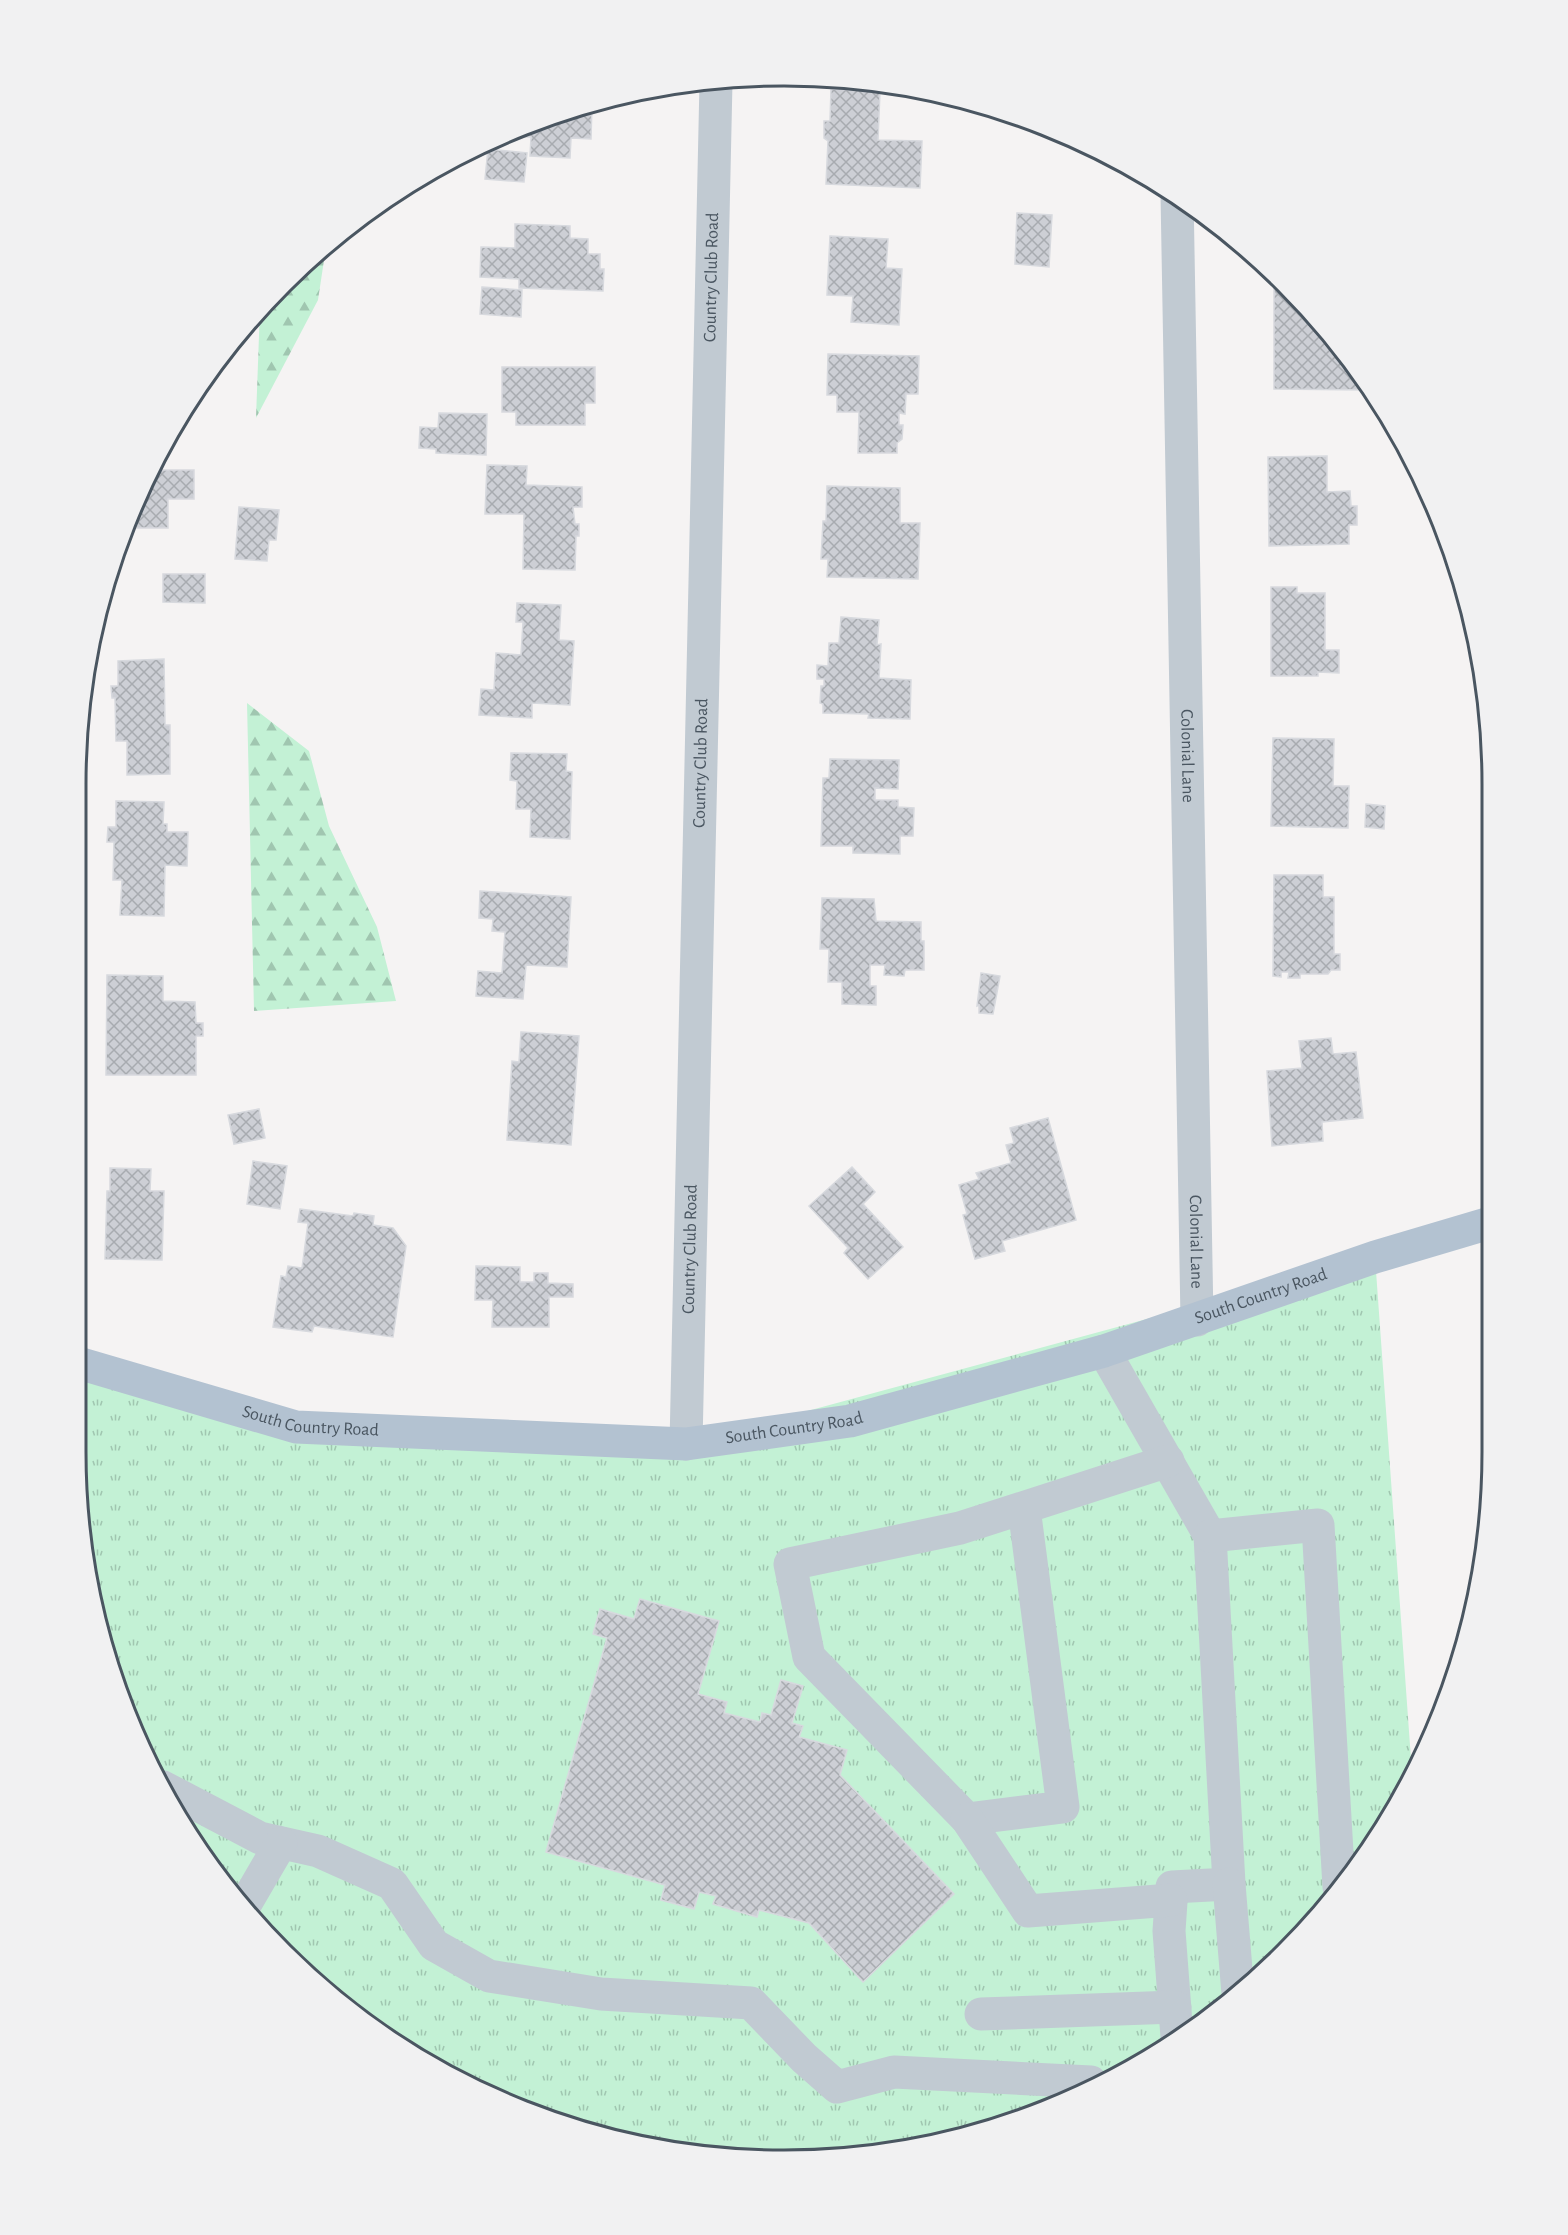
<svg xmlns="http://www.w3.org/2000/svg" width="1568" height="2235" viewBox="0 0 1568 2235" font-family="'Alegreya Sans',sans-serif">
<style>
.grass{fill:url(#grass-tufts)}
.forest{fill:url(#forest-firs)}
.building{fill:url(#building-cross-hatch);stroke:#d7d9de;stroke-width:1.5}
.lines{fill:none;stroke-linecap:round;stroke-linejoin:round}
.minor{stroke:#c1cad2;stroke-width:33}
.major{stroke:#b3c2d1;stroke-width:33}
.labels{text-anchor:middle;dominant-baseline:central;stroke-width:6;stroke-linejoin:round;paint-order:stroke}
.street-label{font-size:18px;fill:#4a5661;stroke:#fff}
.rim{fill:none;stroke:#4a5661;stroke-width:3}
</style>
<defs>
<pattern id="grass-tufts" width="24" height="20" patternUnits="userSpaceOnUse" patternTransform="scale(1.5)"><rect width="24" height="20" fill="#c3f1d5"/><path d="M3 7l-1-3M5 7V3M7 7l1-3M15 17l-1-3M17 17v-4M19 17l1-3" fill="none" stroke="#a0c6b0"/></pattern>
<pattern id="forest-firs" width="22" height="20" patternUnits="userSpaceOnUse" patternTransform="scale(1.5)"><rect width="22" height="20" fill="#c3f1d5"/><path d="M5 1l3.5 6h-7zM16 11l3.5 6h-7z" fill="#a0c6b0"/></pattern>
<pattern id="building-cross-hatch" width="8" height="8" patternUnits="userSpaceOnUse" patternTransform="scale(1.5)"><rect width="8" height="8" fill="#cdcfd5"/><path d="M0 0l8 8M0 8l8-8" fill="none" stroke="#a8abb0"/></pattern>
</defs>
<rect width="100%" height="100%" fill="#f5f3f3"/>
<polygon class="grass" points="1375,1257 1412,1773 1373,1845 1285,1953 1215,2014 1098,2087 922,2146 830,2158 692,2154 512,2106 429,2065 317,1984 194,1845 129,1723 99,1635 75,1451 75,1362 296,1427 686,1444"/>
<g class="forest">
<polygon points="326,247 318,300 256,418 260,308 283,282"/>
<polygon points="247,703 309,751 329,826 377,927 396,1001 254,1011"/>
</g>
<g class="building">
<polygon points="831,89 880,91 878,140 922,141 920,188 826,184 828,141 824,138 824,121 830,121"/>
<polygon points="921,89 962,101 962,103 920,98"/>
<polygon points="592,105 591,139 571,138 570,158 530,156 531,137 500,136 513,129"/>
<polygon points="488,149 527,153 524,182 485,179"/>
<polygon points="1017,213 1052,215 1049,267 1015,264"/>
<polygon points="515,224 570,226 570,238 588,239 588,254 600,254 600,269 604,269 603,291 519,288 519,279 480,277 481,247 515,248"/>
<polygon points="830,236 888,239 886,268 902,269 899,325 851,322 853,296 827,295"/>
<polygon points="482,287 522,290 521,317 480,314"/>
<polygon points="1274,289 1291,289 1347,353 1374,397 1367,396 1367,390 1274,389"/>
<polygon points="828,354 919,356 918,394 906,394 905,414 899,413 899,425 903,425 902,439 897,443 897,453 858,453 859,412 837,412 837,395 827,395"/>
<polygon points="502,367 595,367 595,403 585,403 585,425 516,425 516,412 502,412"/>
<polygon points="439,413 487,414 486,455 436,453 436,449 419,448 420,427 438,428"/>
<polygon points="1327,456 1327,492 1350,491 1351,506 1357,506 1357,525 1349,525 1349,544 1269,546 1268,457"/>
<polygon points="487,465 527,466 526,485 582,487 582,507 573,507 575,524 579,524 579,536 576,536 575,570 523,569 524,514 485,514"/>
<polygon points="148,470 194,470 194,499 168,499 168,528 128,528"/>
<polygon points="827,486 900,488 900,523 920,523 918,579 827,577 828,559 821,559 823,521 826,521"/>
<polygon points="239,507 279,510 276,540 269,540 267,561 235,559"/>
<polygon points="163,574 205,574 205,603 163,602"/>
<polygon points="1271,587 1297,587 1297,593 1325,593 1325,650 1339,650 1339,673 1318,672 1318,676 1271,676"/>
<polygon points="517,603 561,605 559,640 574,641 570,705 532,703 532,718 479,715 481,689 494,690 496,653 521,655 523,622 516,622"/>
<polygon points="841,617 879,620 877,645 881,644 879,678 911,680 910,719 868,718 869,714 823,713 823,704 820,703 821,686 824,686 824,679 817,679 817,665 828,666 829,643 839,643"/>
<polygon points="164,659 165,725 170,725 170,774 127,775 127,741 116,741 115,698 112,698 111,686 118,686 118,661"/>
<polygon points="1273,738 1334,739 1333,786 1349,786 1348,828 1271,826"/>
<polygon points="511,753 567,754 566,771 572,772 570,839 530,837 531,809 516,809 517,781 510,780"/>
<polygon points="830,759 899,760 898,789 875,788 875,800 898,800 898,807 914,808 913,836 900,836 900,854 853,853 853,846 821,846 823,778 829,778"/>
<polygon points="116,801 164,802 163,824 167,824 167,832 188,832 187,866 165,865 164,916 120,915 122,880 113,880 114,842 107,842 108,827 116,827"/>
<polygon points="1366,804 1385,806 1384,829 1365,827"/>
<polygon points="1274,875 1323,875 1323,897 1334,897 1334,954 1340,954 1340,970 1331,970 1328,974 1300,974 1300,978 1288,978 1289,972 1281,972 1281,977 1273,976"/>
<polygon points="480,891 571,897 567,967 526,965 523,999 476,996 478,971 502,973 505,932 492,931 493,919 479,918"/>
<polygon points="822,898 874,899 876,921 921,922 921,941 924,941 924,970 905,970 904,976 884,975 885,965 870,965 870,986 876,986 876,1005 842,1004 842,982 828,982 829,949 820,949"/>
<polygon points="981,973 1000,976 993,1014 979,1013 979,1005 977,1006"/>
<polygon points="107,975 163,976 163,1001 195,1002 196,1023 203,1023 203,1036 196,1036 196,1075 106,1075"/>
<polygon points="521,1032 579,1036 571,1145 507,1140 512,1061 519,1062"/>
<polygon points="1331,1038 1333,1054 1356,1052 1363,1118 1322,1122 1323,1141 1272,1146 1267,1071 1302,1068 1299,1041"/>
<polygon points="259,1109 265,1138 234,1144 228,1115"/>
<polygon points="1048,1118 1076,1220 1002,1241 1005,1251 975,1259 963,1215 967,1214 959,1185 979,1179 976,1173 1011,1163 1006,1145 1014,1143 1010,1128"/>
<polygon points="253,1161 287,1166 280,1209 247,1204"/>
<polygon points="852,1167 875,1192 863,1204 903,1247 868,1279 844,1253 848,1248 809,1206"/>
<polygon points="110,1168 151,1169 150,1191 164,1191 162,1260 105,1259 107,1191 110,1191"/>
<polygon points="300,1209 353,1216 354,1213 374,1216 373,1225 393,1228 406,1246 393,1337 314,1326 312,1332 273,1327 281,1276 286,1277 288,1266 302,1268 308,1223 298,1222"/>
<polygon points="476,1266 520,1267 520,1282 534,1282 534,1273 548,1273 548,1283 573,1284 573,1297 549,1297 549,1327 492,1327 493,1300 475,1300"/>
<polygon points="640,1599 719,1621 698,1694 727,1702 724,1713 760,1722 762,1713 771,1715 781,1680 803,1686 792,1723 803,1726 799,1737 847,1750 840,1775 954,1894 863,1982 809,1923 759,1910 757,1917 713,1904 716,1896 699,1892 694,1909 661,1900 665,1885 546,1852 607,1638 593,1634 600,1609 634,1619"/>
</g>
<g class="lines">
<g class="minor">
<path id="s1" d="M1177,194l20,1126"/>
<polyline points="1104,1351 1210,1536 1229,1884 1172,1887 1169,1931 1177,2037"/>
<path id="s2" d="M686,1444l30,-1362"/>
<polyline points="1024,1508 1063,1807 967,1819 809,1657 790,1564 960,1528 1168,1461"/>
<polyline points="1210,1536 1318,1525 1339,1887"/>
<polyline points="163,1787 260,1838 318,1851 392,1884 434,1945 489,1976 601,1994 751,2003 804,2058 837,2087 894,2072 1091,2082 1091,2089"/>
<polyline points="967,1819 1028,1911 1171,1900"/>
<polyline points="1229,1884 1238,1994"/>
<polyline points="246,1903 281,1843"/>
<polyline points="981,2014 1175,2007"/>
</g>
<path class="major" id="s3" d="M75,1362l221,65 390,17 164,-23 254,-70 271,-94 118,-35"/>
</g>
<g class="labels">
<g class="street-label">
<text stroke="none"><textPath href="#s2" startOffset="1167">Country Club Road</textPath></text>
<text stroke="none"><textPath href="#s1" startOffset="562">Colonial Lane</textPath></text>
<text stroke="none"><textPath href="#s2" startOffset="681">Country Club Road</textPath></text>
<text stroke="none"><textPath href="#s1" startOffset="1048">Colonial Lane</textPath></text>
<text stroke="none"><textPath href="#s2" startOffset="195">Country Club Road</textPath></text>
<text stroke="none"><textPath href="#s3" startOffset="1216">South Country Road</textPath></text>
<text stroke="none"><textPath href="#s3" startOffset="244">South Country Road</textPath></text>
<text stroke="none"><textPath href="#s3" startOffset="730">South Country Road</textPath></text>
</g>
</g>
<path d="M0 0H1568V2235H0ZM784 86H784A698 698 0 0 1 1482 784V1452A698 698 0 0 1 784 2150H784A698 698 0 0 1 86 1452V784A698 698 0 0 1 784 86Z" fill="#f1f1f2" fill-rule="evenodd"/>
<path class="rim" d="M784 86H784A698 698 0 0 1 1482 784V1452A698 698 0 0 1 784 2150H784A698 698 0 0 1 86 1452V784A698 698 0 0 1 784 86Z"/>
</svg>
